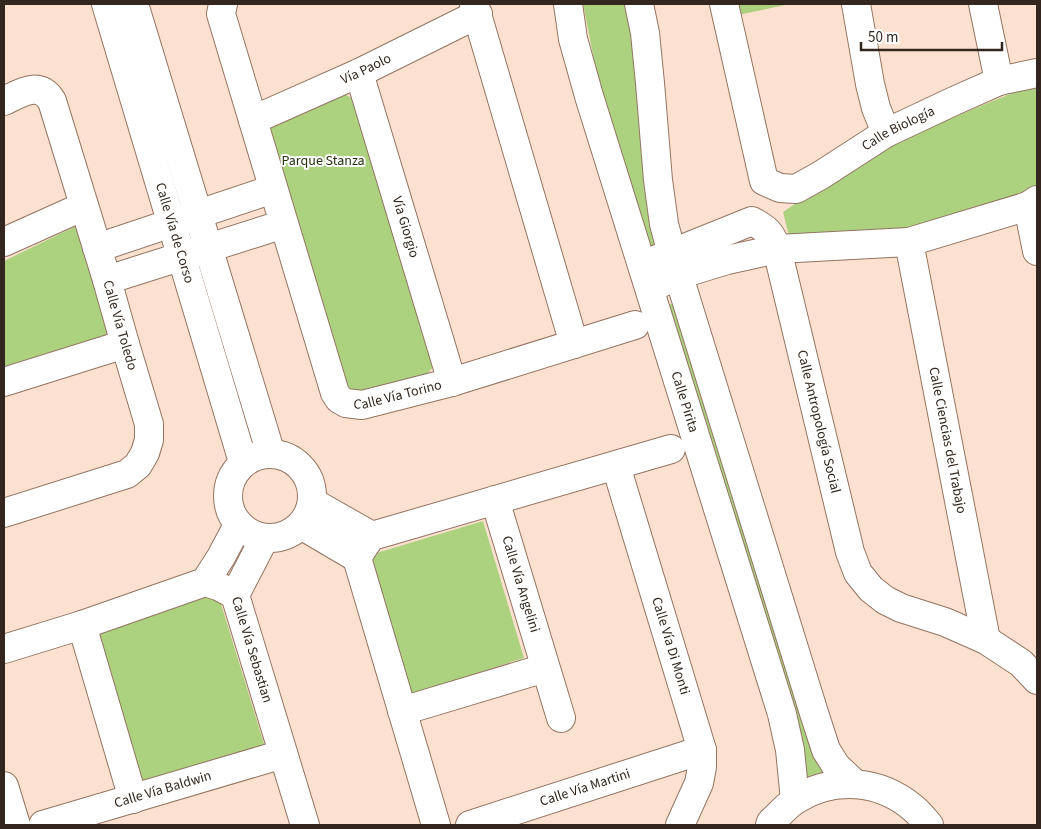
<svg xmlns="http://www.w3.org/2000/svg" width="1041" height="829" viewBox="0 0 1041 829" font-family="'Source Sans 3',sans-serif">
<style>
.green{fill:#acd280}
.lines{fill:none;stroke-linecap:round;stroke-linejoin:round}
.minor-casing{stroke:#937461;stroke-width:30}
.minor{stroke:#fff;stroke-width:28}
.labels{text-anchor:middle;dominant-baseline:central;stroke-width:4;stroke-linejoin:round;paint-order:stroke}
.street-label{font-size:14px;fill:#33261e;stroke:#fff}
.park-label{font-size:14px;fill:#24340f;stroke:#fff}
</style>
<rect width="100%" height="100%" fill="#fde1d0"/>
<g class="green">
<polygon points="583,4 630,4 661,244 650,247 617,136 599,85"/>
<polygon points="736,4 790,4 738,15"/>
<polygon points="1037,84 1037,193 908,236 791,244 783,212 880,147 1027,87"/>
<polygon points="340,92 354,99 436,364 426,375 357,393 344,384 268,150 270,128"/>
<polygon points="76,226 114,341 4,376 4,261"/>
<polygon points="680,302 825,773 808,779 662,306"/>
<polygon points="483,521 524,658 408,695 370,555"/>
<polygon points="218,594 265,747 143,784 96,631"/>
</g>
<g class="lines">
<defs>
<g id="minor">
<path id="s1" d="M106,4l137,458"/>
<polyline points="134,4 271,454"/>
<path id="s2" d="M223,4l-2,10 114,379 4,6 7,4 16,2 90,-23 183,-57"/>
<polyline points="474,4 574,344"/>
<path id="s3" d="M568,4l5,35 16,57 193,618 8,36 5,50"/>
<polyline points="639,4 645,33 650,83 658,180 664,224 672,254 814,713 826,750 836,766 855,784"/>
<path id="s4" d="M724,4l40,177 16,7 16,1 25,-14 65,-42 68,-32 45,-20 38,-8"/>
<polyline points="856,4 870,84 876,108 886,133"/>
<polyline points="983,4 999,81"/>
<path id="s5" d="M359,73l93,309"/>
<path id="s6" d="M4,101c17,-8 35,-21 48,0l55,179 18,64 24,80v16l-4,13 -7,12 -11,9 -123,39"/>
<path id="s7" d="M253,120l106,-47 119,-59"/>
<polyline points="1028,206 1037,251"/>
<polyline points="4,242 84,206"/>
<path id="s8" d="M909,242l77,398"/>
<polyline points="97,248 273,189"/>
<path id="s9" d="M655,260l97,-39c15,8 19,12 25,28l73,303 8,21 13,16 14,11 16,8 44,14 41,18 35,23 16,17"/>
<polyline points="107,280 284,224"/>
<polyline points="661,283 678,275 727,260 777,249 909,242 1028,206 1037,200"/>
<polyline points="4,382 125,344"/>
<circle cx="270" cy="496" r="42"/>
<path id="s10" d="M616,466l86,284v17l-3,16 -19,42"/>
<path id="s11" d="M495,500l66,218"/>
<polyline points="312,502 372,536"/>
<polyline points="301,525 357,558"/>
<polyline points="205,582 221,557 238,525"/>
<polyline points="235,595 264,539"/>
<polyline points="82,625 133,799"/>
<path id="s12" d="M4,649l78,-24 123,-43 13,4 17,9 70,230"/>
<polyline points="402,711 545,668"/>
<polyline points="4,786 16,825"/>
<path id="s13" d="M43,825l240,-71"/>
<polyline points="436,825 357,558 365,545 372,536 671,449"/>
<path id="s14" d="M470,825l232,-75"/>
<path d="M770,825l1,-3c8,-7 17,-18 26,-23 37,-23 83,-19 116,9 6,5 11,11 16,17"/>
</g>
</defs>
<use href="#minor" class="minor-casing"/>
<use href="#minor" class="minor"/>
</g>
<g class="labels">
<g class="street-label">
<text stroke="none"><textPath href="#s7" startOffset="124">Vía Paolo</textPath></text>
<text stroke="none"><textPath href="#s4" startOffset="334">Calle Biología</textPath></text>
<text stroke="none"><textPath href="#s5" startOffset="161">Vía Giorgio</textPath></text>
<text stroke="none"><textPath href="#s1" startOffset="239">Calle Vía de Corso</textPath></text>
<text stroke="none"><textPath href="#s6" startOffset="289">Calle Vía Toledo</textPath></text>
<text stroke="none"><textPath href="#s2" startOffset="474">Calle Vía Torino</textPath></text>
<text stroke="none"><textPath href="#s3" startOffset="415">Calle Pirita</textPath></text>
<text stroke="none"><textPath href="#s9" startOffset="321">Calle Antropología Social</textPath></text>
<text stroke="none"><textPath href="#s8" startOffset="202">Calle Ciencias del Trabajo</textPath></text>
<text stroke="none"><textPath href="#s11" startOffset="88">Calle Vía Angelini</textPath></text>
<text stroke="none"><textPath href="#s10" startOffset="188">Calle Vía Di Monti</textPath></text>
<text stroke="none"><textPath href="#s12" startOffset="302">Calle Vía Sebastian</textPath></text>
<text stroke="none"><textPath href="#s14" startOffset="121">Calle Vía Martini</textPath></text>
<text stroke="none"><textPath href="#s13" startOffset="125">Calle Vía Baldwin</textPath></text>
</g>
<g class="park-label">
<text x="323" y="161">Parque Stanza</text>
</g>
</g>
<rect width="1041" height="829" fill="none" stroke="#33261e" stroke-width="10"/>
<path d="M861 42v8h141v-8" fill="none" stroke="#33261e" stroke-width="2.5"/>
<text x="868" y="42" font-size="15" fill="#33261e" stroke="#ffffff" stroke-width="4" paint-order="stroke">50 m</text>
</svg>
